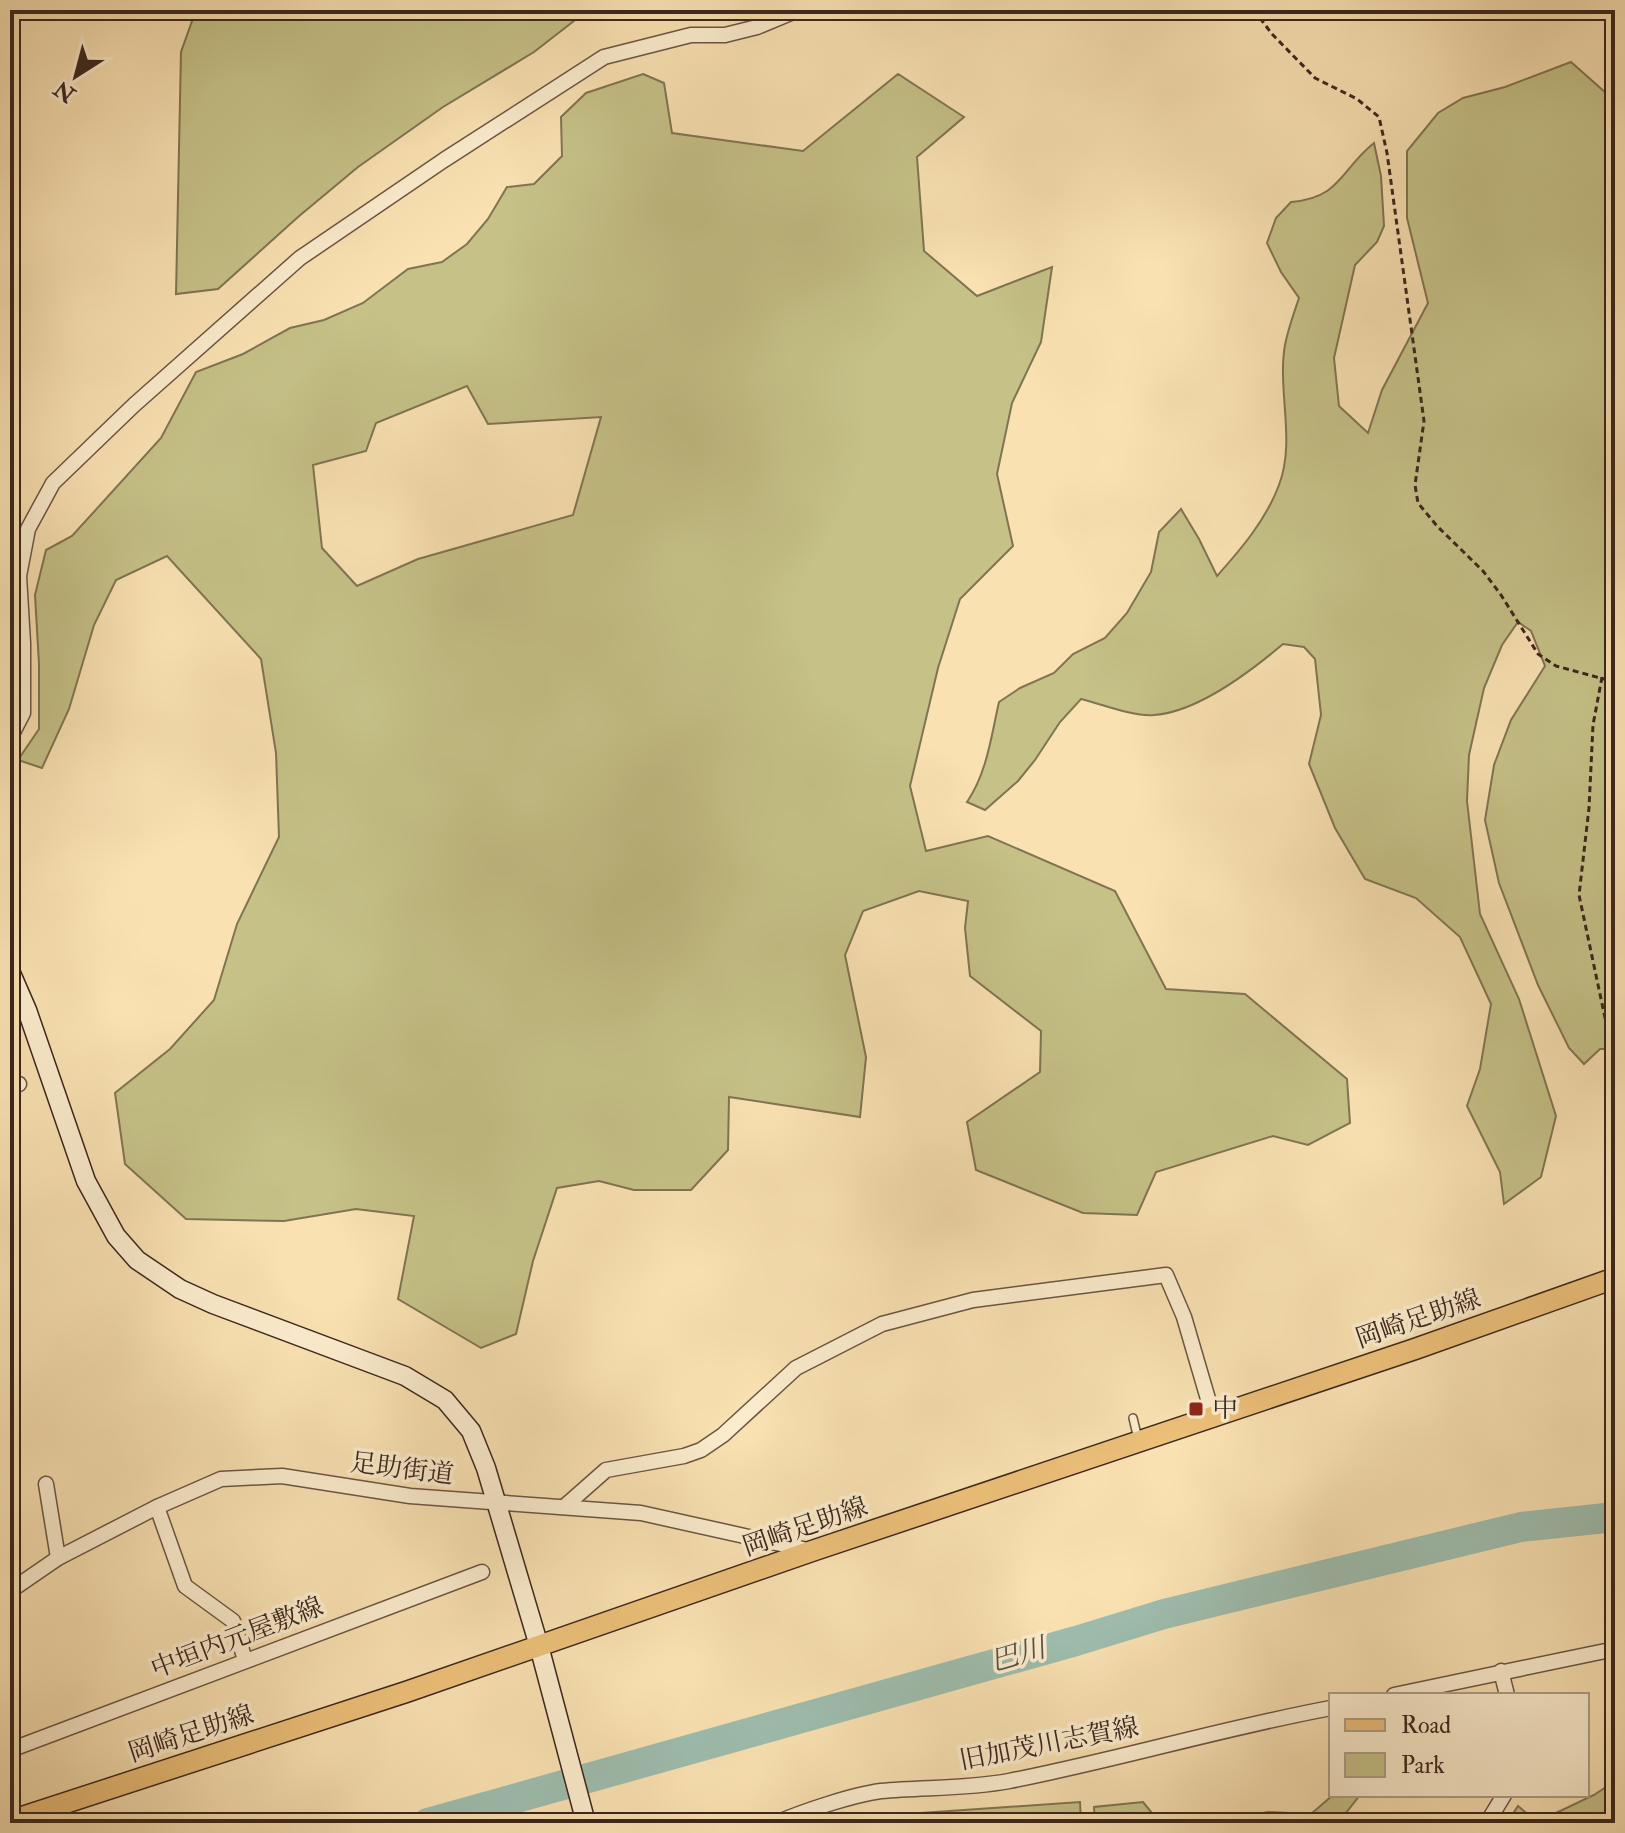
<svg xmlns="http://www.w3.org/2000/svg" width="1625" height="1833" viewBox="0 0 1625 1833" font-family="'IM FELL Double Pica','Noto Serif JP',serif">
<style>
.green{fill:#c5c187;stroke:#807452;stroke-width:2;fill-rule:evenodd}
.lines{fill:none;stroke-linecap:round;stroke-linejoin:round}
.river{stroke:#9ebdae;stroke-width:30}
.lane-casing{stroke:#6b5542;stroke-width:10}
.street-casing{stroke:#6b5542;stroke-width:17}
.secondary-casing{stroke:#3c261d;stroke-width:21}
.primary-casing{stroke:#3c261d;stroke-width:23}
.path{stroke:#3c261d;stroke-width:3;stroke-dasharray:6 4;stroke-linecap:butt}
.lane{stroke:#fbeccd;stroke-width:7}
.street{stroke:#fbeccd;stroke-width:14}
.secondary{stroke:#fbeccd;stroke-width:18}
.primary{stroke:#ecc079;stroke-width:20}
.poi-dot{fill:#8f2418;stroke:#fbeccd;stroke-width:3}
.labels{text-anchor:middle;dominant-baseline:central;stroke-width:7;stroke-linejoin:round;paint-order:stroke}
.street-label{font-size:26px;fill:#3c261d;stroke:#fbeccd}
.poi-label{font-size:26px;fill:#3c261d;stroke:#fbeccd;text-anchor:start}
.water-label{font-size:28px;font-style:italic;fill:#595348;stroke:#fbeccd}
</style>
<rect width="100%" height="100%" fill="#f9e1b2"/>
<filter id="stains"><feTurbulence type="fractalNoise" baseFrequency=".0025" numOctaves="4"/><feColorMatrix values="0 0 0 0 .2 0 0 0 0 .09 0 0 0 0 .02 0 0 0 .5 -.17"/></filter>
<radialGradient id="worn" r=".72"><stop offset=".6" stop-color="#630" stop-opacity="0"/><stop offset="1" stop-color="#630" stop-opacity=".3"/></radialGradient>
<g class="green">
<polygon points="196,10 588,10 534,52 443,107 358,167 298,217 218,289 176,294 181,52"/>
<path d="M1571,62l44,39v948h-15l-16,15 -15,-16 -31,-63 -39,-102 -14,-63 9,-55 17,-45 34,-54 -14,-35 -13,-9 -16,23 -18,43 -15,67 -2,46 13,113 39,85 37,117 -15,61 -37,27 -4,-32 -33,-66 13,-37 11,-65 -31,-67 -44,-39 -51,-19 -30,-51 -26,-64 12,-49 -6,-56 -11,-12 -21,-3c-33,28 -85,68 -129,71 -20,2 -53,-11 -73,-16l-21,23 -25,38 -17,21 -33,29 -18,-8c20,-29 24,-65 32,-100l21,-14 34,-15 19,-19 32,-16 22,-25 24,-41 8,-40 22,-23 18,30 18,37c24,-27 49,-56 62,-91 17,-44 -2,-95 6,-140 3,-16 9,-32 14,-47l-18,-26 -14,-29 9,-25 15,-16c50,-4 49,-32 83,-59l7,33 3,50 -7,16 -22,23 -21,93 5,48 29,27 14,-43 46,-87 -21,-85v-67l31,-38 25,-15 42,-11z"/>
<path d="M643,74l21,9 8,50 131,18 95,-77 66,43 -47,40 7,94 53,45 75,-29 -11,75 -29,61 -15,71 16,72 -53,53 -22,69 -28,118 16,65 62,-15 127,55 51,98 79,5 102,85 3,44 -42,22 -35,-9 -117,36 -19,43 -54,-2 -107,-43 -9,-48 73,-50 1,-41 -71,-55 -5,-48 3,-27 -49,-10 -56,20 -18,44 21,102 -6,60 -131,-20 -1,53 -37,40h-57l-35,-9 -42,7 -24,73 -17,73 -35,14 -83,-49 16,-83 -58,-7 -72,12 -98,-2 -61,-55 -10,-71 55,-44 44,-49 23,-76 42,-87 -3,-84 -15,-94 -94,-103 -51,24 -22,45 -25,84 -27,59 -24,-8 21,-31v-65l-4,-69 11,-45 26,-14 89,-98 35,-66 47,-18 47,-26 34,-8 39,-17 45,-34 34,-7 25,-18 21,-25 19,-32 27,-3 28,-28 -1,-39 25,-24zM467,386l21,38 113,-7 -28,98 -155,44 -61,27 -35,-38 -9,-83 53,-14 10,-28z"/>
<polygon points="1615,1781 1615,1823 1507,1823 1518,1806 1537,1822 1594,1795"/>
<polygon points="1333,1795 1360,1795 1338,1823 1213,1823 1268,1812 1311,1814"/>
<polygon points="1080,1802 1081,1823 851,1823 877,1816"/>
<polygon points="1143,1802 1160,1823 1095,1823 1094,1807"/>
</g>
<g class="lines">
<polyline class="river" points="428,1823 1076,1641 1164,1614 1521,1527 1615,1517"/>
<defs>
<polyline id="lane" points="1133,1418 1138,1439"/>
<g id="street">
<polyline points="10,738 23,713 23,643 19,576 28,529 53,483 134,405 300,258 444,160 604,57 691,35 725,35 757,27 798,10"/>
<polyline points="10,1088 19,1084"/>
<polyline points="46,1484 58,1558"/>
<polyline points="157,1507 185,1586 233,1621 245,1660"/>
<polyline points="564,1507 606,1470 684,1456 701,1450 723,1435 796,1368 882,1324 973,1300 1166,1275 1184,1317 1213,1416"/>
<polyline points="10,1591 58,1558 157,1507 221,1479 282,1476 410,1496 641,1513 812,1551"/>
<polyline points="1501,1671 1507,1695"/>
<polyline points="1394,1695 1615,1649"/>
<polyline points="10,1750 482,1572"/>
<path d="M776,1823c28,-12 76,-28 105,-32 43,-4 86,-2 128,-10 108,-21 214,-53 322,-73"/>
<polyline points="1487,1823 1504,1795"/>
</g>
<polyline id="secondary" points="10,971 27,1010 86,1181 116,1236 137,1260 180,1289 213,1304 405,1376 445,1400 471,1431 486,1468 539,1646 586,1823"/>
<polyline id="primary" points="10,1821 406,1692 812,1551 1415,1349 1615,1278"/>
</defs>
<use href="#lane" class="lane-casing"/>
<use href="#street" class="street-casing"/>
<use href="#secondary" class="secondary-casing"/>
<use href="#primary" class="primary-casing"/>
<g class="path">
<polyline points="1254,10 1272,34 1315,78 1357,99 1379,117 1387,153 1424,421 1415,485 1418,503 1437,526 1483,571 1501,595 1538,654 1556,666 1615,682"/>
<polyline points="10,503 19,512"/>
<polyline points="1602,677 1593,725 1589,808 1579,895 1615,1065"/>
</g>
<use href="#lane" class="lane"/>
<use href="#street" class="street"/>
<use href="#secondary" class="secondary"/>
<use href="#primary" class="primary"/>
</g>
<rect class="poi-dot" x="1188" y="1401" width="16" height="16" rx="4"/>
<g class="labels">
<g class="street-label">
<text transform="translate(1418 1319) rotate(-19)">岡崎足助線</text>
<text transform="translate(402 1469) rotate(7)">足助街道</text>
<text transform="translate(805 1527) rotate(-19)">岡崎足助線</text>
<text transform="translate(237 1638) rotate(-21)">中垣内元屋敷線</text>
<text transform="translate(191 1734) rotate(-18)">岡崎足助線</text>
<text transform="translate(1049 1744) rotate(-11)">旧加茂川志賀線</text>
</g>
<g class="poi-label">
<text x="1212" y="1409">中</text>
</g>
<g class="water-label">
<text transform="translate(1018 1655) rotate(-16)">巴川</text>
</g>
</g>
<rect width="1625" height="1833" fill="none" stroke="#f9e1b2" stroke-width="40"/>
<rect x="12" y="12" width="1601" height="1809" fill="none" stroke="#3c261d" stroke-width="4"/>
<rect x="20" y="20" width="1585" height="1793" fill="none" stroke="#3c261d" stroke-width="2"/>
<rect x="1329" y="1693" width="260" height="104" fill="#fbeccd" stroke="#af9d87" stroke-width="2"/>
<rect x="1345" y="1719" width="40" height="12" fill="#ecc079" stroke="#af9d87" stroke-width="2"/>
<text x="1401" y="1733" font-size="24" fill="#3c261d">Road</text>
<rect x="1345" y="1753" width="40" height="24" fill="#c5c187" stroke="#af9d87" stroke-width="2"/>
<text x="1401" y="1773" font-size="24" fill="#3c261d">Park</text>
<g transform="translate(76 76) rotate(216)" stroke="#fbeccd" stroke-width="6" paint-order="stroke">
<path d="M0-6L14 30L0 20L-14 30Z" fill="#3c261d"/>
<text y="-12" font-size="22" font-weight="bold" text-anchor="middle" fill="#3c261d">N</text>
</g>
<rect width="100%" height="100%" filter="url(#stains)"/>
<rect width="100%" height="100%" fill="url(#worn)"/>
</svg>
